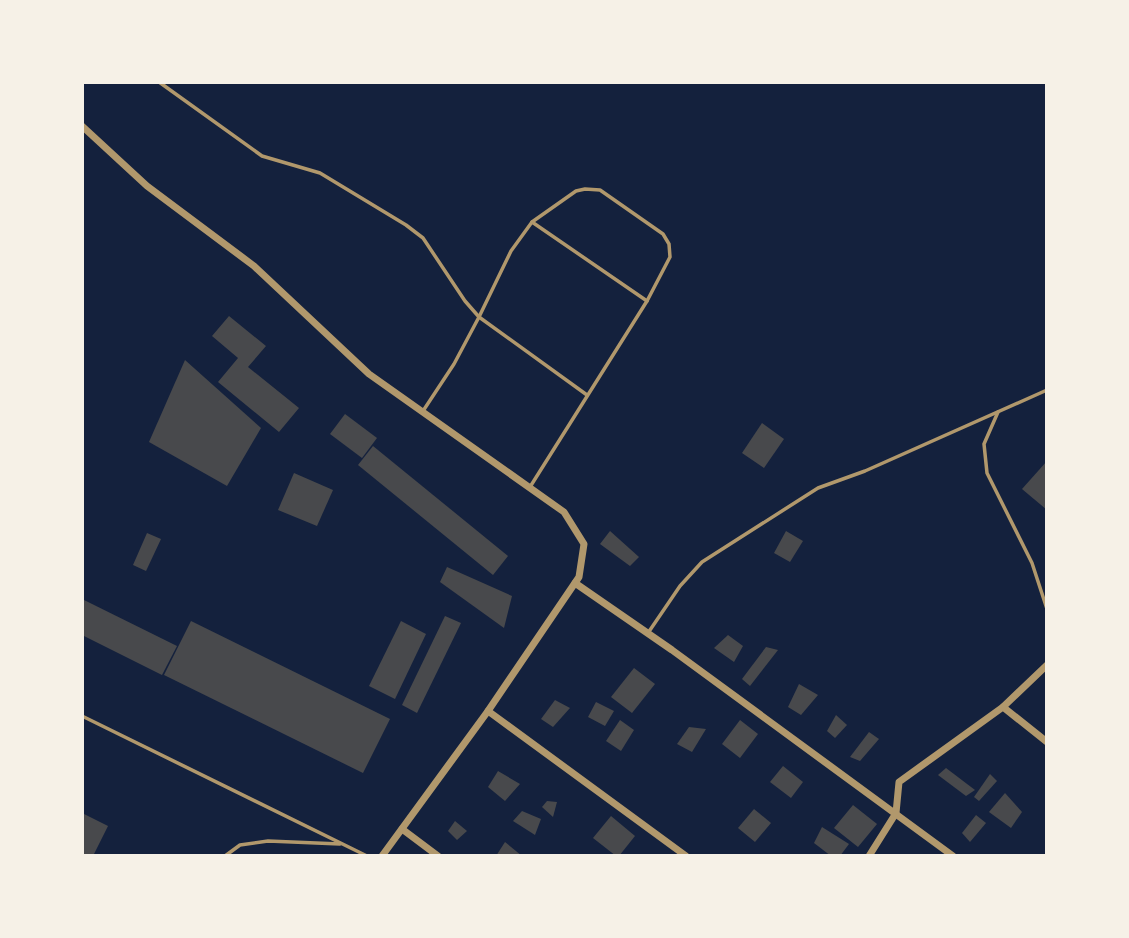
<svg xmlns="http://www.w3.org/2000/svg" width="1129" height="938" viewBox="0 0 1129 938" font-family="'Times New Roman',serif">
<style>
.building{fill:#48494c}
.lines{fill:none;stroke-linecap:round;stroke-linejoin:round}
.service{stroke:#b1986c;stroke-width:3.5}
.minor{stroke:#b1986c;stroke-width:7}
</style>
<rect width="100%" height="100%" fill="#14213d"/>
<g class="building">
<polygon points="229,316 266,346 248,367 299,408 279,432 218,382 238,358 212,336"/>
<polygon points="185,360 261,428 227,486 149,442"/>
<polygon points="345,414 377,438 362,458 330,434"/>
<polygon points="762,423 784,439 764,468 742,453"/>
<polygon points="373,446 508,556 493,575 358,465"/>
<polygon points="1047,461 1047,510 1022,489"/>
<polygon points="294,473 333,490 317,526 278,510"/>
<polygon points="610,531 639,557 630,566 600,544"/>
<polygon points="786,531 803,541 790,562 774,553"/>
<polygon points="147,533 161,539 146,571 133,565"/>
<polygon points="447,567 512,596 504,628 440,582"/>
<polygon points="82,599 177,646 162,675 82,635"/>
<polygon points="445,616 461,623 417,713 402,705"/>
<polygon points="191,621 390,719 363,773 164,675"/>
<polygon points="401,621 426,634 395,699 369,686"/>
<polygon points="728,635 743,646 734,662 714,648"/>
<polygon points="766,647 778,650 750,686 742,679"/>
<polygon points="634,668 655,684 632,713 611,697"/>
<polygon points="799,684 818,695 801,715 788,707"/>
<polygon points="555,700 570,708 553,727 541,719"/>
<polygon points="596,702 614,711 605,726 588,717"/>
<polygon points="836,715 847,725 835,738 827,731"/>
<polygon points="620,720 634,730 621,751 606,741"/>
<polygon points="740,720 758,734 740,758 722,744"/>
<polygon points="689,727 706,729 692,752 677,744"/>
<polygon points="869,732 879,739 860,761 850,757"/>
<polygon points="783,766 803,782 791,798 770,782"/>
<polygon points="946,768 975,790 966,796 938,775"/>
<polygon points="498,771 520,784 505,801 488,787"/>
<polygon points="990,774 997,781 979,801 974,797"/>
<polygon points="1005,793 1022,812 1011,828 989,812"/>
<polygon points="547,801 557,802 553,817 542,807"/>
<polygon points="853,805 877,824 858,847 834,828"/>
<polygon points="754,809 771,823 755,842 738,828"/>
<polygon points="522,811 541,819 535,835 513,821"/>
<polygon points="82,813 108,826 93,856 82,856"/>
<polygon points="976,815 986,823 970,842 962,833"/>
<polygon points="611,816 635,836 619,856 616,856 593,838"/>
<polygon points="455,821 467,831 457,840 448,831"/>
<polygon points="822,827 849,844 840,856 831,856 814,843"/>
<polygon points="505,842 522,856 496,856"/>
</g>
<g class="lines">
<g class="service">
<polyline points="159,82 262,156 320,173 406,225 423,238 465,301 479,317 454,364 423,411"/>
<polyline points="532,222 647,301"/>
<polyline points="998,412 984,444 987,473 1032,563 1047,609"/>
<polyline points="530,487 647,301 670,257 669,244 663,234 600,190 585,189 576,191 532,222 511,251 479,317 587,395"/>
<polyline points="648,633 680,586 702,562 818,488 865,471 1047,390"/>
<polyline points="82,716 367,856"/>
<polyline points="225,856 240,845 268,841 340,844"/>
</g>
<g class="minor">
<polyline points="82,126 147,186 254,266 369,374 564,512 584,544 579,577 488,711 382,856"/>
<polyline points="575,583 672,650 953,856"/>
<polyline points="1003,707 1047,742"/>
<polyline points="488,711 686,856"/>
<polyline points="402,829 438,856"/>
<polyline points="869,856 896,813 899,782 1003,707 1047,665"/>
</g>
</g>
<rect width="1129" height="938" fill="none" stroke="#f6f1e7" stroke-width="168"/>
</svg>
